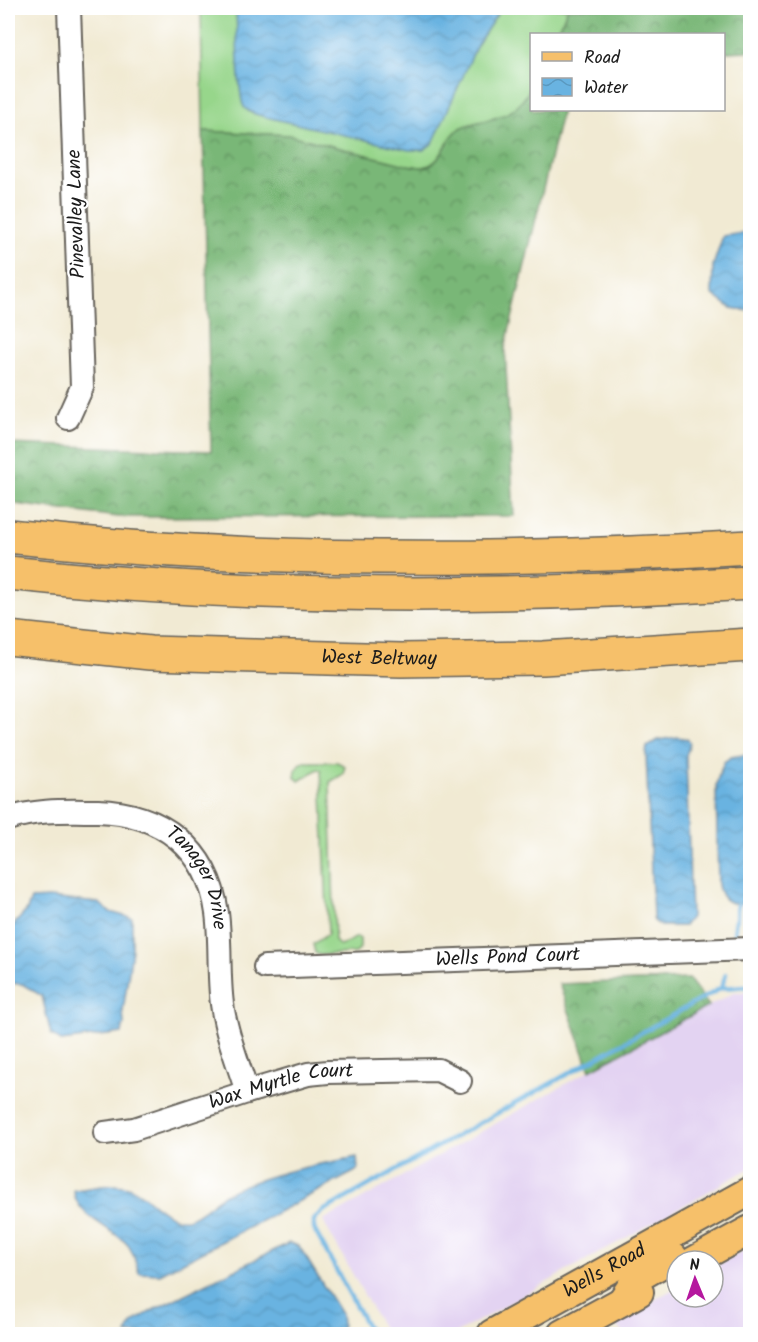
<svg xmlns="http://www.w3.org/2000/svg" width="758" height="1342" viewBox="0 0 758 1342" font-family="Kalam,sans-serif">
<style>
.built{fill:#e3d3f2}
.grass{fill:#97d68b;stroke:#5a7954;stroke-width:1.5}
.forest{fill:url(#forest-crowns);stroke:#4a6a4a;stroke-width:1.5}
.water{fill:url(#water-waves);stroke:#42687e;stroke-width:1.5}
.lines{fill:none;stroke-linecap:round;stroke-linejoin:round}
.stream{stroke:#69b3e1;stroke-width:4.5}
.minor-casing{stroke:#67645c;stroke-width:26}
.major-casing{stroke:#67645c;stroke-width:32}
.highway-casing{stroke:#67645c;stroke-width:36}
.minor{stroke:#fff;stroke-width:22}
.major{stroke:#f6c06b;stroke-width:28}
.highway{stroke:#f6c06b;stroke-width:33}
.labels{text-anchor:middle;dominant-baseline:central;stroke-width:4.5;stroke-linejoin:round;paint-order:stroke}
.street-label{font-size:20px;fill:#1c1c1c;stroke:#fff}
</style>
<defs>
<pattern id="forest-crowns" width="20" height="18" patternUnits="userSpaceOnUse" patternTransform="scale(1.5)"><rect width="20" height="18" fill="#79b777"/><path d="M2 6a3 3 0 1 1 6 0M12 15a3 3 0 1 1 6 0" fill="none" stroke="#629461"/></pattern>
<pattern id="water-waves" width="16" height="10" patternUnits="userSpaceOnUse" patternTransform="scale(1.5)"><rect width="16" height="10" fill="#69b3e1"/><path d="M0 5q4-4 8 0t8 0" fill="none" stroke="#5a99c0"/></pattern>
</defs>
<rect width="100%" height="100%" fill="#fff"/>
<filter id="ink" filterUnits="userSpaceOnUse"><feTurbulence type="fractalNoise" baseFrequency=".0167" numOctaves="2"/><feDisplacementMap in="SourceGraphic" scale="12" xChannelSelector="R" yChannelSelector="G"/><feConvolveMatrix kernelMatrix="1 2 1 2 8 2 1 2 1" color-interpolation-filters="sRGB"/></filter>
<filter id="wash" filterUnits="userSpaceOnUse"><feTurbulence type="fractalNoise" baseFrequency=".008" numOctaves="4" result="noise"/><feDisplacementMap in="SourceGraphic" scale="24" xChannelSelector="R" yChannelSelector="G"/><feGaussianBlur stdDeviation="1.35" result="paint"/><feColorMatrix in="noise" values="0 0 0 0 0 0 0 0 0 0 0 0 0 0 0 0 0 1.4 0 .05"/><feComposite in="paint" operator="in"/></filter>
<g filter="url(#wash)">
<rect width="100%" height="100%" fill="#f1ead3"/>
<g class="built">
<polygon points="735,992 750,992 750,1168 455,1334 386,1334 323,1221 590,1070"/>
<polygon points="750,1247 750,1334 626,1334 613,1323 677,1287 677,1297 713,1297 713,1267"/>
</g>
<g class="grass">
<path d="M201,8h35l5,85 219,-12 17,-36 24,-37h67l-11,26h-25c-1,40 8,74 -40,85 -11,3 -25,4 -35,12 -13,10 -14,32 -33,36 -5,1 -13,-2 -18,-2l-117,-30 -86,-4z"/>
<polygon points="304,762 337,762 345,766 343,774 330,782 335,941 340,946 357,937 360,939 360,948 356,953 319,955 315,953 313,944 328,934 321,770 318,769 299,781 295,777 296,770 299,764"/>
</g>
<g class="forest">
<polygon points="568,8 750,8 750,51 724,52 724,34 557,34"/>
<path d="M531,88l1,22h30l-57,238 9,168 -396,1 -110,-14v-59l203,7 -8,-320 86,4 117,30c5,0 13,3 18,2 20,-4 20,-26 34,-37 6,-5 14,-6 22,-8 28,-7 36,-9 51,-34z"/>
<polygon points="689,979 709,1006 590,1070 559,984"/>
</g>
<g class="water">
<path d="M236,8h265l-24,37 -44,98 -9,7h-15l-139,-32c-8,-2 -21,-4 -26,-11 -7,-12 -7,-82 -8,-99z"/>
<polygon points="750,232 750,311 731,308 712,294 713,266 723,236"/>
<polygon points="678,737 688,739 690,744 686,755 691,917 684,926 661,926 654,921 653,917 646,754 647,747 658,740"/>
<path d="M750,754v149c-17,1 -28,2 -32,-18l-2,-99 2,-8 6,-16 7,-5z"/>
<polygon points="49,898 99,903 110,912 132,918 132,950 123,1011 124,1024 122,1033 61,1041 51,1034 42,996 22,984 8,983 8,931 27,910 31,899"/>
<path d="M357,1157l1,13 -198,104 -21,-1c-3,-9 -6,-24 -13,-30 -15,-16 -52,-28 -52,-53 16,-1 39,-8 54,-3 19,6 39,36 59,32 13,-3 26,-18 38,-25 40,-20 88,-29 132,-37z"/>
<path d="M289,1243l10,3 42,68 1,11 -5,9h-210c3,-13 17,-18 28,-25z"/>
</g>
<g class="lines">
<g class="stream">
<polyline points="734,934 738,904"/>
<polyline points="721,988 726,974"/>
<polyline points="371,1334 314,1229 314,1219 323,1211 721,988 750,986"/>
</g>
</g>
</g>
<g filter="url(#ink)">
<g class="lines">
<defs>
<g id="minor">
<polyline points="68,418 82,387 69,8"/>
<path id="s1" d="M8,819c30,-10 59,-8 90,-8 63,2 110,37 119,102 4,30 1,61 5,91 4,30 16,59 25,88"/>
<path id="s2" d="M265,967l485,-18"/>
<path id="s3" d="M105,1133l29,-4 113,-37 61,-18 20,-2 110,-2 22,11"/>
</g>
<g id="major">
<polyline points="694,1261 750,1230"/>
<polyline points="622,1301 638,1277 673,1257"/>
<path id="s4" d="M492,1334l258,-143"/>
<polyline points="562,1334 639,1292"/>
</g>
<g id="highway">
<path d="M8,536c246,27 495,26 742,11"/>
<path d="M8,573c246,27 495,25 742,10"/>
<path id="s5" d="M8,638l142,15 251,7 142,-2 207,-13"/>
</g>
</defs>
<use href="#minor" class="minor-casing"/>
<use href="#major" class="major-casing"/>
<use href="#highway" class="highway-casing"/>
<use href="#minor" class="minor"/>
<use href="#major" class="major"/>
<use href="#highway" class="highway"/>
</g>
</g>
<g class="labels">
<g class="street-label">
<text transform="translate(77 214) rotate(-92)">Pinevalley Lane</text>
<text stroke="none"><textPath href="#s5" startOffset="372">West Beltway</textPath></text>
<text stroke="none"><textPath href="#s1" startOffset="222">Tanager Drive</textPath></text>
<text stroke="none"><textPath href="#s2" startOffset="243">Wells Pond Court</textPath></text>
<text stroke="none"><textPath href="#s3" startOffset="183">Wax Myrtle Court</textPath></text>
<text stroke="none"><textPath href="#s4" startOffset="129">Wells Road</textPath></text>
</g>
</g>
<rect width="758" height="1342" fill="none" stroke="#fff" stroke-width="30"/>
<rect x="530" y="33" width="195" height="78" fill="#ffffff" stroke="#a4a4a4" stroke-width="1.5"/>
<rect x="542" y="52" width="30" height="9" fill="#f6c06b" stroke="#a4a4a4" stroke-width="1.5"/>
<text x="584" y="63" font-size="18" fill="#1c1c1c">Road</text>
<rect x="542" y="78" width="30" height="18" fill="url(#water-waves)" stroke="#a4a4a4" stroke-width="1.5"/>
<text x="584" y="93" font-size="18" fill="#1c1c1c">Water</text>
<g transform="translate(695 1279) rotate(358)"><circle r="28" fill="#ffffff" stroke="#a4a4a4" stroke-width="1.5"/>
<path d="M0-4.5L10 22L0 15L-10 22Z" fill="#b5179e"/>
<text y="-9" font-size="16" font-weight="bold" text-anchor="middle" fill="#1c1c1c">N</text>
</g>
</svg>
